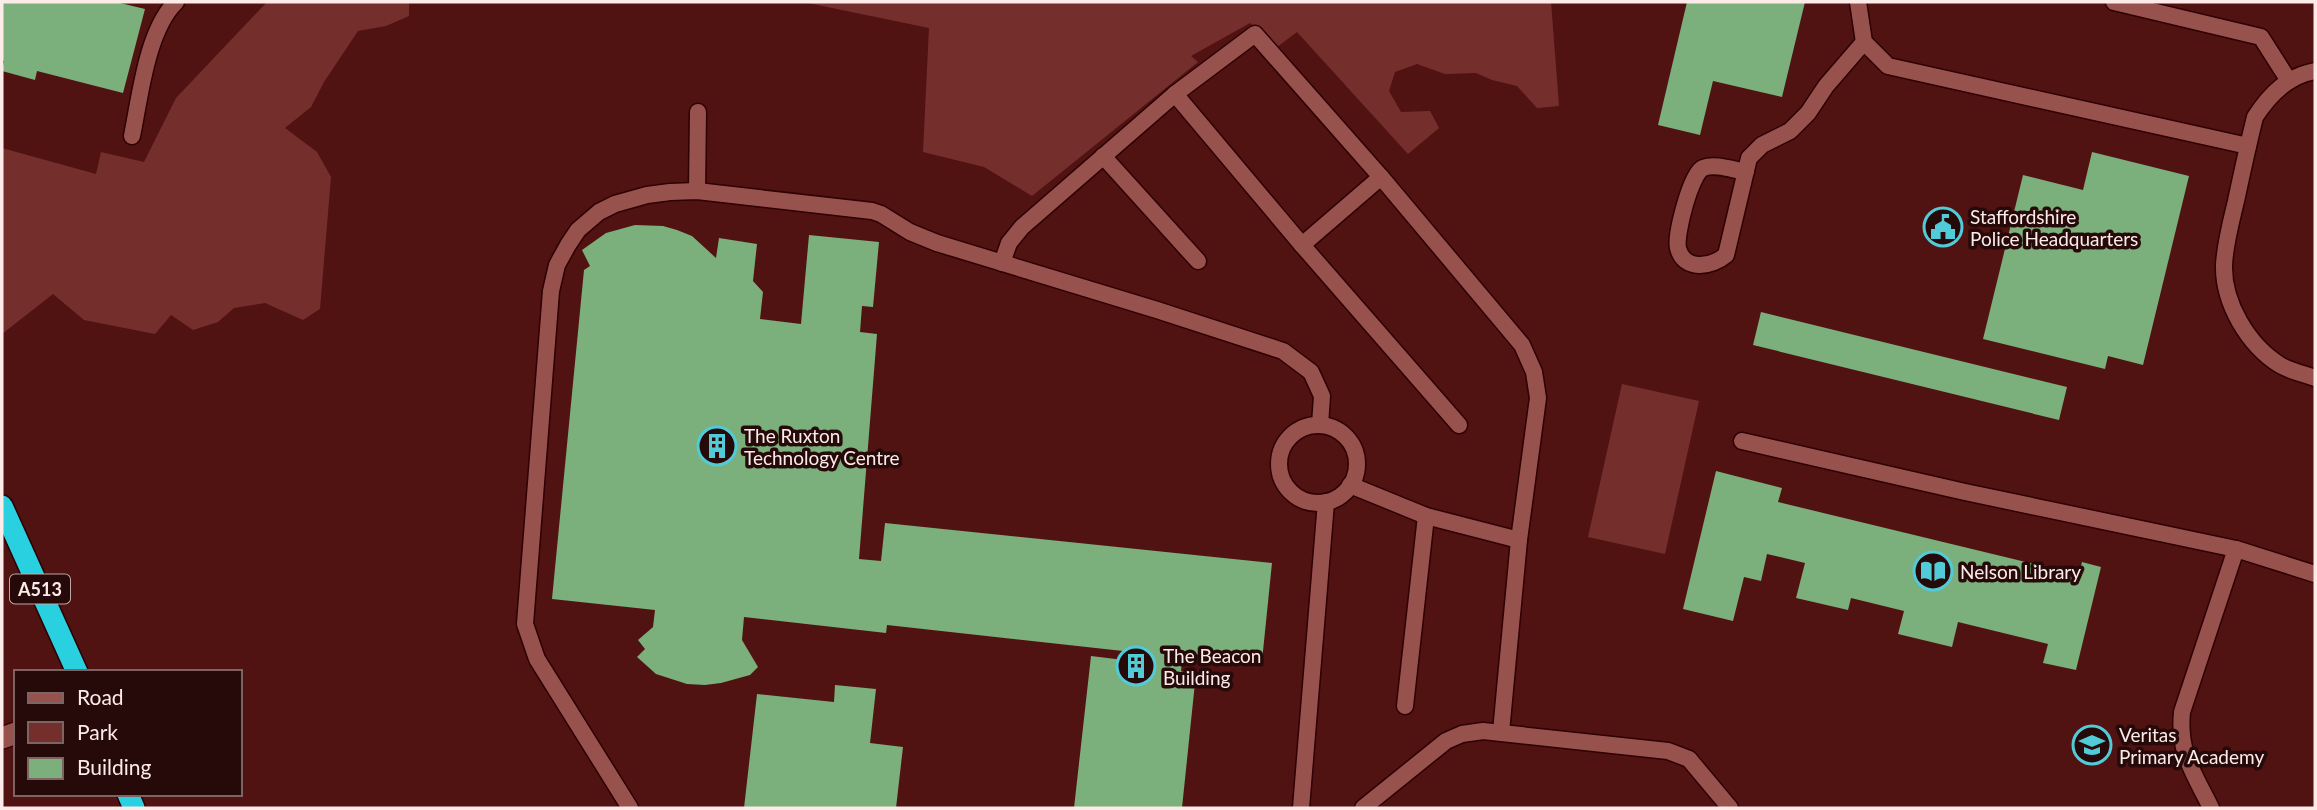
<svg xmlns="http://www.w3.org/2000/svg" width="2317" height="810" viewBox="0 0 2317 810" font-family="Lato,sans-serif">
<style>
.green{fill:#742f2d}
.building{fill:#7baf7b}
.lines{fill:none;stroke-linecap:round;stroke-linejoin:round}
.lane-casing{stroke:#2e0103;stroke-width:19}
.street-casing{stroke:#2e0103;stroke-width:24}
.highway-casing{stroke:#2e0103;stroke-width:24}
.lane{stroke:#98524e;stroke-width:16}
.street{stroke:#98524e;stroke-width:21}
.highway{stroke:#29d1e0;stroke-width:21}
.labels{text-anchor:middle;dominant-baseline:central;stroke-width:7;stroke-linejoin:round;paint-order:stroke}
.shield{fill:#260a09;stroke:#bca8a6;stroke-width:2}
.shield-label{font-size:18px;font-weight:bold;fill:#fcebe9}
.poi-label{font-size:19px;fill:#fcebe9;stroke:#260a09;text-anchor:start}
</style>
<rect width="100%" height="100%" fill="#511212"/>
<g class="green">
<polygon points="267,2 409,2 409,16 386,26 358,31 324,82 311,107 285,128 317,152 331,177 320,309 303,320 265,303 234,308 218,322 193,330 171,315 155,334 84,320 53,294 2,334 2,148 96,174 101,152 144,162 176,98"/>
<polygon points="803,2 1551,2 1559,106 1537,108 1517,86 1492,80 1476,73 1445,74 1417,64 1395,72 1389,91 1401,112 1430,111 1439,128 1408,154 1297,32 1277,47 1250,23 1191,56 1198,62 1032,196 984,167 923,152 929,28"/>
<polygon points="1622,384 1699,401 1665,554 1588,537"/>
</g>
<g class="building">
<polygon points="2,2 116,2 145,9 123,93 37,71 35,80 2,71 4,61 2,60"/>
<polygon points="1687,2 1805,2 1782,97 1713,81 1700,135 1658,125"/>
<polygon points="2092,152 2189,176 2143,365 2108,356 2105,369 1983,339 2023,175 2083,190"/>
<polygon points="635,225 663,226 677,230 692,236 716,258 719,238 757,244 753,281 763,292 760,319 801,324 809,235 879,242 873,307 862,306 860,332 877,334 859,559 881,561 885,523 1272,563 1262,661 1183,653 1181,671 1196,673 1182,808 1074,808 1091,656 1132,661 1132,652 887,625 886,633 744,617 742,640 758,667 750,675 721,683 705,685 687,684 656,674 637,657 645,649 638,640 653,627 655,610 552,599 584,270 590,266 582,250 606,233"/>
<polygon points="1761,312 2067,387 2059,420 1753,345"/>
<polygon points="1716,471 1782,488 1778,502 2079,575 2082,562 2101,567 2076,670 2043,663 2048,644 1958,622 1952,647 1898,634 1904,611 1851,598 1848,610 1796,598 1805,563 1767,554 1761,581 1744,577 1733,621 1683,609"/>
<polygon points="835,685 876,689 870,743 903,747 896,808 744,808 757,694 834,702"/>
</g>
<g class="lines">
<defs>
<g id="lane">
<polyline points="1858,2 1864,42 1888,66 2248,146"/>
<polyline points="2114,2 2261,37 2289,81"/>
<path d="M2315,71c-27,5 -45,23 -60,46 -7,28 -13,56 -19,84 -5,21 -11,43 -12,64 -1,38 24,80 56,100 10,6 24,9 35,13"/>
<polyline points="1175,94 1255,34 1381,177 1522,345 1534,372 1538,398 1519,540 1501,732"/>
<path d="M132,136c8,-39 15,-106 44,-134"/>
<polyline points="1103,156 1198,261"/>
<path d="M1746,172c-13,-2 -30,-9 -43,-4 -12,5 -28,67 -25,80 6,24 34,19 48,7l23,-97 13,-13 28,-14 18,-18 18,-27 38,-44"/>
<polyline points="697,191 698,112"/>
<polyline points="1302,245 1381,177"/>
<polyline points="1002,263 1009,243 1022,227 1175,94 1302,245 1459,425"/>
<circle cx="1318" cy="464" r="39"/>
<polyline points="1742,441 1965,492 2236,549 2315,574"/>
<polyline points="1350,485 1426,516 1519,540"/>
<polyline points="1405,706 1426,516"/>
<polyline points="630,808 537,659 525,624 551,291 557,265 568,245 578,230 599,212 615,204 647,195 670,192 697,191 872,211 881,214 910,232 937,243 1157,310 1283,351 1311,372 1322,396 1320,425"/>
<polyline points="1301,808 1326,502"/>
<polyline points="1363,808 1446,741 1462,734 1483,731 1668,751 1689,759 1730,808"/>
<path d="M2211,808c-17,-35 -33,-55 -29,-96l54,-163"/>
</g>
<polyline id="street" points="2,738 16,733"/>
<g id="highway">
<polyline points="2,506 77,672"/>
<polyline points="128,794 134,808"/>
</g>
</defs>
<use href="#lane" class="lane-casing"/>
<use href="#street" class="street-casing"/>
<use href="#highway" class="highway-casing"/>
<use href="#lane" class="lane"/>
<use href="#street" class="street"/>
<use href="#highway" class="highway"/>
</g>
<defs>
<symbol id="civic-ring" viewBox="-11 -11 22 22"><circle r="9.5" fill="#260a09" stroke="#52cbd8" stroke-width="1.5"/><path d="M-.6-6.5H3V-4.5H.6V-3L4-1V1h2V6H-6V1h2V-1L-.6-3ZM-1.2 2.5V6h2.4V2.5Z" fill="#52cbd8"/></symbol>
<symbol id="building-ring" viewBox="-11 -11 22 22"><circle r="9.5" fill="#260a09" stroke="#52cbd8" stroke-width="1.5"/><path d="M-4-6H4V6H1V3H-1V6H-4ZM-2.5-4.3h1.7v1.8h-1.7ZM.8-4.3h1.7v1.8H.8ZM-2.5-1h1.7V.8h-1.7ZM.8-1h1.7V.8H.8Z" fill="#52cbd8"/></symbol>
<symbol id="library-ring" viewBox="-11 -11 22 22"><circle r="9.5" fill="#260a09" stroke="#52cbd8" stroke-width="1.5"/><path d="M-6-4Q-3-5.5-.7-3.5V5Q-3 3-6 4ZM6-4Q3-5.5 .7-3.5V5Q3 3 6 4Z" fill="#52cbd8"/></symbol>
<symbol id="school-ring" viewBox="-11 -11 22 22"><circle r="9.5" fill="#260a09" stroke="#52cbd8" stroke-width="1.5"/><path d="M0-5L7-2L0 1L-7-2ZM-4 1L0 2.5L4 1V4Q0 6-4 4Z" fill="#52cbd8"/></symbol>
</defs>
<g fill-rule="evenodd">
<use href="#civic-ring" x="1921" y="205" width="44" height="44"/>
<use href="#building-ring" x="695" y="424" width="44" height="44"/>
<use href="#library-ring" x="1911" y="549" width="44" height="44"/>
<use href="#building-ring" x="1114" y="644" width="44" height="44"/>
<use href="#school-ring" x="2070" y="723" width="44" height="44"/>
</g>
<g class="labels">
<rect class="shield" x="10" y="574.5" width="60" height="29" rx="5"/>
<g class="shield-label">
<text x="40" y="589">A513</text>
</g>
<g class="poi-label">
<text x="1970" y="216">Staffordshire<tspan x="1970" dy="22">Police Headquarters</tspan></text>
<text x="744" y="435">The Ruxton<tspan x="744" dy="22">Technology Centre</tspan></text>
<text x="1960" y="571">Nelson Library</text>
<text x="1163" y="655">The Beacon<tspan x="1163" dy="22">Building</tspan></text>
<text x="2119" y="734">Veritas<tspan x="2119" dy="22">Primary Academy</tspan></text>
</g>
</g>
<rect width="2317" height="810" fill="none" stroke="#fcebe9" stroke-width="7"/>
<rect x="14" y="670" width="228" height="126" fill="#260a09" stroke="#7c6463" stroke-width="2"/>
<rect x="28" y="693" width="35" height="10" fill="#98524e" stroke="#7c6463" stroke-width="2"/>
<text x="77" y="705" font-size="21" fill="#fcebe9">Road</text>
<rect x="28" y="722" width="35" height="21" fill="#742f2d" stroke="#7c6463" stroke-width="2"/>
<text x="77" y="740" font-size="21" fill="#fcebe9">Park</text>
<rect x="28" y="758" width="35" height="21" fill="#7baf7b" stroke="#7c6463" stroke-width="2"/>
<text x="77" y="775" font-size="21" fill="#fcebe9">Building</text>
</svg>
